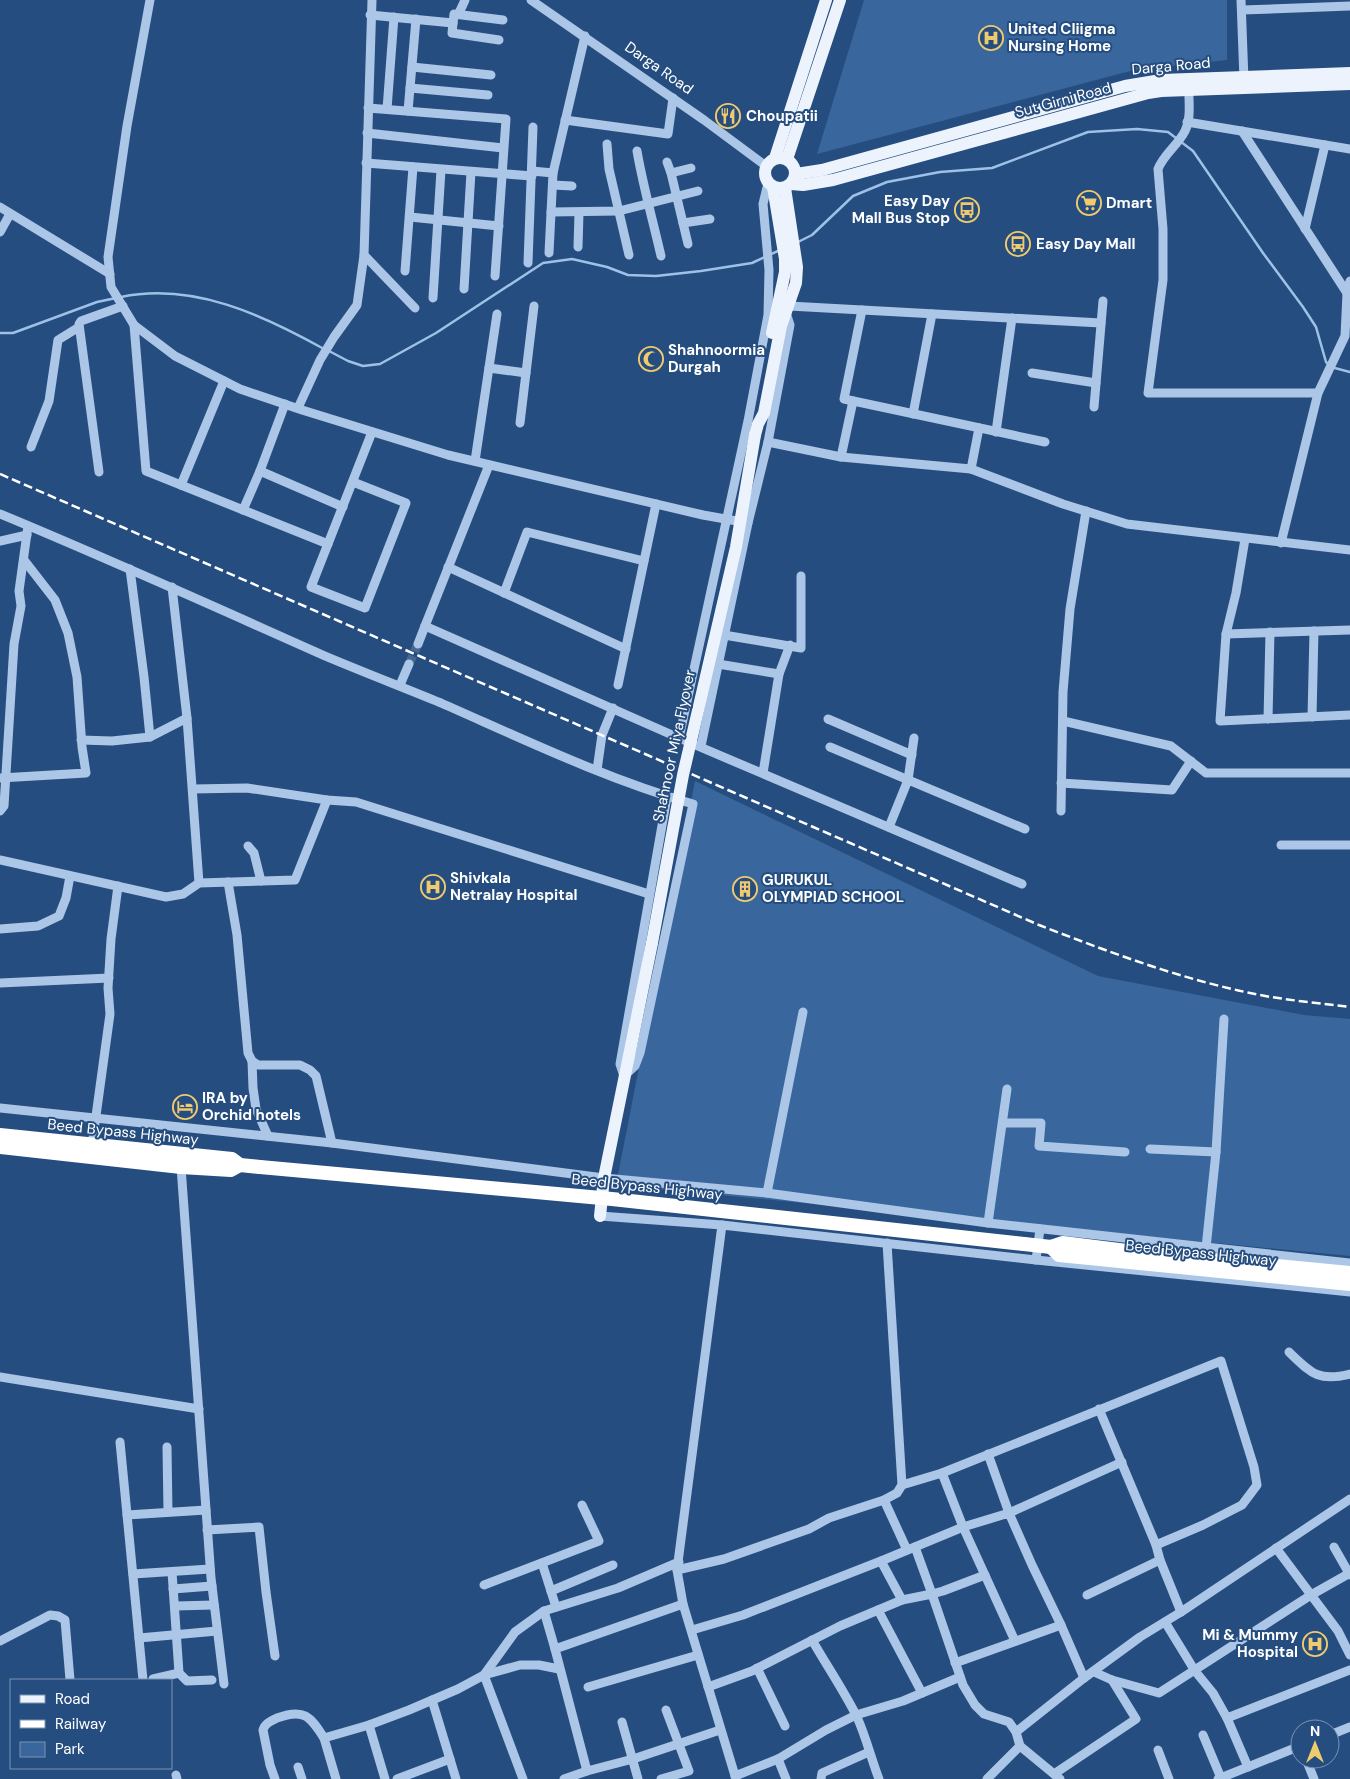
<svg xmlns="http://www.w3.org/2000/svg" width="1350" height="1779" viewBox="0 0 1350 1779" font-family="'DM Sans',sans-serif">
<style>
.green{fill:#39679d}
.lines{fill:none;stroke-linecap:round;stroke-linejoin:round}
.stream{stroke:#9fc1e7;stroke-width:2.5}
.minor-tunnel{stroke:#466892;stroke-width:9;stroke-dasharray:9 4.5;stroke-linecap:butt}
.minor{stroke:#abc6e6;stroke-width:9}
.major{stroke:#ecf3fd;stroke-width:12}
.highway{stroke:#fff;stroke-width:14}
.rail{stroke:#fff;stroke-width:2.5;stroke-dasharray:9 4;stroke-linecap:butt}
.major-bridge{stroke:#ecf3fd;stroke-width:12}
.highway-bridge{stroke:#fff;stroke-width:14}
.labels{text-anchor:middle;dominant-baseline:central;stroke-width:4;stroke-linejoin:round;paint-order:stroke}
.poi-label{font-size:15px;font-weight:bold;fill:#fff;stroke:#254d7f;text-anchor:start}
.street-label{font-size:15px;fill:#fff;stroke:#254d7f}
</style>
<rect width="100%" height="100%" fill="#254d7f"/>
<g class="green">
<polygon points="864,0 1227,0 1227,60 1134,70 817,154"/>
<polygon points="695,781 1098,976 1304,1015 1350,1019 1350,1256 616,1185"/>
</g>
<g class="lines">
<g class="stream">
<polyline points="796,243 812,235 853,196 887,182 940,172 992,168 1088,132 1137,129 1168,132 1193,151 1263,253 1303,307 1316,327 1326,362 1331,367 1350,372"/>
<path d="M121,297c72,-15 142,18 203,52"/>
<polyline points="0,333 13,333 97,302 116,298"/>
<polyline points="329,351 348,361 363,366 380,364 436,333 543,263 572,259 607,267 628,275 656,276 701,271 752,263 780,250"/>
</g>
<polyline class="minor-tunnel" points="409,664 418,644"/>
<g class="minor">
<polyline points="150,0 127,126 108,257 111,287 134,325 175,356 240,389 302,410 448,455 703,515 748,523"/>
<polyline points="531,0 704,120 766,166"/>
<polyline points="1241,0 1244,80"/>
<polyline points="1242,10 1350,6"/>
<polyline points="459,13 465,0"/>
<polyline points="370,15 453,23"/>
<polyline points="499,40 452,33 454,14 503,20"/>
<polyline points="412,67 491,75"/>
<path d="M1189,84c-1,15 3,33 -4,47 -7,14 -21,23 -27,38l5,60v51l-15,113h170"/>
<polyline points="410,88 488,95"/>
<polyline points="368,108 506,119 495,276"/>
<polyline points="387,109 394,17"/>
<polyline points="408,111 416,19"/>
<polyline points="565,120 668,134 673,98"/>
<polyline points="1187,122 1350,149"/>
<polyline points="1242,131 1347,293"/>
<polyline points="367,133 503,148"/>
<polyline points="607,144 609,169 629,255"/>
<path d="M637,151c6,35 16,70 24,105"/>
<polyline points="667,162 671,173 688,244"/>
<polyline points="366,163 532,176"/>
<polyline points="532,171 553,173 549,253"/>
<polyline points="553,173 585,36"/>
<polyline points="671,173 691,168"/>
<polyline points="553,185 572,186"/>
<polyline points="0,207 110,274"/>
<polyline points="551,212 619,211 698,191"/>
<polyline points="410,217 499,226"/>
<polyline points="683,223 710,219"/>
<polyline points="1305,229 1325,145"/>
<polyline points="0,232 10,214"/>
<polyline points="578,247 579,213"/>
<polyline points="364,255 415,308"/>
<polyline points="528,263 533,127"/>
<polyline points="405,271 413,167"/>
<polyline points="464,289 471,172"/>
<polyline points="433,298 441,170"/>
<polyline points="789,306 1101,323"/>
<polyline points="862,310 844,399 1045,442"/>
<polyline points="134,325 146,471 328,544"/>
<polyline points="489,368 526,373"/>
<polyline points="1032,373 1096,383"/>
<polyline points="1094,407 1103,301"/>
<polyline points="298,408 320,360 334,337 357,305 364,255 372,0"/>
<polyline points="913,414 932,314"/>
<polyline points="520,423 534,306"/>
<polyline points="996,432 1012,318"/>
<polyline points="768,442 841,457 971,469 1063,504 1127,524 1350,550"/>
<polyline points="31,447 49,401 58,340 79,327"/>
<polyline points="841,457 853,401"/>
<polyline points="475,461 497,314"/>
<polyline points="489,465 425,626 679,738 1022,884"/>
<polyline points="971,469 979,428"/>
<polyline points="260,471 343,507"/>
<polyline points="99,472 79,324 81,321 123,306"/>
<polyline points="353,482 406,503 365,608 311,587 372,432"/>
<polyline points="181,485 224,381"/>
<polyline points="243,510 260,471 285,404"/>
<path d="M0,514c109,45 217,94 325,142 38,16 77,31 116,47 82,36 165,76 252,101l-53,249 -5,13 -11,10 -4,-12 47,-267"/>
<polyline points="1245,539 1236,593 1226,634 1220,721 1350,715"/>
<polyline points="0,541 27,535"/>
<polyline points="1281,543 1318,393 1345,336 1347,293 1350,281"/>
<polyline points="448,567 626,649"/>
<polyline points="130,569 144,677 150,737"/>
<polyline points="172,587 187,718 199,883"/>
<polyline points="504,593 527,532 644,561"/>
<polyline points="1226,634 1350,630"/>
<polyline points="724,635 801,648 801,576"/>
<polyline points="418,644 425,626"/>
<polyline points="718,664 779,674"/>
<polyline points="400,685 409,664"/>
<polyline points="618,685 656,504"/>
<polyline points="1312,717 1314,631"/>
<polyline points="828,719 912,755"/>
<polyline points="1268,719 1270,632"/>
<polyline points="1063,721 1171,746 1206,773 1350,773"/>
<polyline points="679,738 748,421 768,315 769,270 763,204 768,183"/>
<polyline points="81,740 112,741 150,737 187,718"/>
<polyline points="701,746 748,523 768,442 790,325 786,313"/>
<polyline points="830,747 1025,829"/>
<polyline points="597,770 602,735 613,708"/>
<polyline points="763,773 779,674 790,645"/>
<polyline points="0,778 86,773 82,747 77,677 68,633 55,600 24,560"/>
<polyline points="1061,783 1172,790 1191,761"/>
<polyline points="193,789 247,788 327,800 356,802 649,894"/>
<polyline points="0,811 4,806 14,644 21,606 19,591 28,526"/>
<polyline points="1061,811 1063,692 1070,609 1086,511"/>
<polyline points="889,827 908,780 914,738"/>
<polyline points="1281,845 1350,845"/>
<polyline points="248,846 254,853 261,881"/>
<polyline points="0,860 166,897 183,894 199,883 295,880 327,800"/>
<polyline points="228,882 237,935 248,1053 252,1061 258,1065 300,1065 310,1070 316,1076 332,1143"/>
<polyline points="0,929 38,926 59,916 66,898 70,876"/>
<polyline points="0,983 109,978"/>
<polyline points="252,1061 253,1088 256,1109 268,1136"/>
<polyline points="0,1108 332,1143 604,1178 767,1193 988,1223 1350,1263"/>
<polyline points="1003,1123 1041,1123 1039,1146 1125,1152"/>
<polyline points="92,1145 110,1014 108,988 111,939 118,886"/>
<polyline points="1150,1149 1216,1152"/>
<polyline points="181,1167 211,1578 224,1684"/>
<polyline points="767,1193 803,1012"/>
<polyline points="600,1216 722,1225 1036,1260 1350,1292"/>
<polyline points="988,1223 1007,1089"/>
<polyline points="722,1225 677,1570 683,1604 736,1779"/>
<polyline points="887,1243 902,1485"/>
<polyline points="1206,1248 1216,1152 1224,1019"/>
<polyline points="1036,1260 1040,1229"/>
<path d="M1289,1352c22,21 29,30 61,22"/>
<polyline points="0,1377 199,1409"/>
<polyline points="120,1442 143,1680"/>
<polyline points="167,1447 168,1512"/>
<polyline points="988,1454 1009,1513 1122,1462"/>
<polyline points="942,1473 963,1527 1015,1641"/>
<polyline points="884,1500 907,1550"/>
<polyline points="127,1515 206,1510"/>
<polyline points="207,1530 259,1527 266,1592 275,1656"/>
<polyline points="1156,1545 1160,1560 1181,1612"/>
<polyline points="915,1547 932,1594 943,1591 985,1575"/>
<polyline points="1334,1547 1350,1575"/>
<polyline points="1276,1548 1338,1631 1350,1655"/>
<polyline points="881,1561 902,1600"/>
<polyline points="542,1563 556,1607"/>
<polyline points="677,1570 724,1559 809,1529 829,1518 884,1500 897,1493 902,1485 942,1473 1221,1361 1254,1467 1257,1485 1242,1505 1203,1525 1156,1545 1099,1409"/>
<polyline points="172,1572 179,1673 187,1681 212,1680"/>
<polyline points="133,1574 210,1569"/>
<polyline points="484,1585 599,1541 582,1505"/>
<polyline points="173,1589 212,1586"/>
<polyline points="551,1591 613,1565"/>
<polyline points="1087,1595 1160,1560"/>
<polyline points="175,1606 214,1605"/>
<polyline points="878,1610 922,1693"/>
<polyline points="544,1611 555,1649"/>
<polyline points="1165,1622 1195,1671 1213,1693 1227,1718 1248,1767"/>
<polyline points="692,1630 743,1615 881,1561 963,1527 1009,1513 1032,1565 1061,1625 1084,1678"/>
<polyline points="139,1638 217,1631"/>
<path d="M812,1640c15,26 32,51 45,77 9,20 14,41 22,62"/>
<polyline points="0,1641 50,1615 58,1616 65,1620 70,1680"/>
<polyline points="955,1663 1061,1625"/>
<polyline points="757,1668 785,1726"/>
<polyline points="1094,1672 1112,1680 1159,1693 1311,1595 1350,1573"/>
<polyline points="153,1679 179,1673"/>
<polyline points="588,1687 698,1655"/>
<polyline points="708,1687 752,1671 840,1626 902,1600 932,1594 963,1685 975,1705 984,1714 1009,1722 1016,1732 1020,1746 1060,1779"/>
<polyline points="432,1700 456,1779"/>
<polyline points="1227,1718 1350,1670"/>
<polyline points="622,1722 638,1779"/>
<polyline points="369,1725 385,1779"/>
<polyline points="1016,1732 1084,1678 1140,1637 1181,1612 1350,1499"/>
<polyline points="1203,1735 1221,1778"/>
<polyline points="1330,1735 1350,1727"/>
<polyline points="1158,1750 1169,1779"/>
<polyline points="778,1759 786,1779"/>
<polyline points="1306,1759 1314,1779"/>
<polyline points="298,1767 302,1779"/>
<polyline points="587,1771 555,1649 683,1604"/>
<polyline points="1054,1774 1136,1719 1112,1680"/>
<polyline points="176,1775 177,1779"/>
<polyline points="735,1776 778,1759 826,1730 856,1715 903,1701 960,1677"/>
<path d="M275,1779l-5,-14 -7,-35c2,-7 8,-9 14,-12 27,-10 33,-2 47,20"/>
<polyline points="336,1779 324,1738 369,1725 409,1710 458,1689 484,1675 520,1665 539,1665 559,1669"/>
<polyline points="397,1779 450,1759"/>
<polyline points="523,1779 484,1675 515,1632 544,1611 618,1588 679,1562"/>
<polyline points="564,1779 587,1771 633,1759 720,1730"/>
<polyline points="661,1779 689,1771 666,1710"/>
<polyline points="821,1779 822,1773 869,1752"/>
<polyline points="987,1779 1020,1746"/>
<polyline points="1218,1779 1300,1746"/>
</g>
<g class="major">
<circle cx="780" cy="173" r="15"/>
<polyline points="775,158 826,0"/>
<polyline points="787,159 840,0"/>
<polyline points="796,174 822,170 1125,86 1161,80 1350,73"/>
<polyline points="791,184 803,185 833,180 1148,93 1161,91 1350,84"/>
<polyline points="772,333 785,272 785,259 773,187"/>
<polyline points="755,435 758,424 764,413 781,326 796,283 797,267 785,188"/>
<polyline points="600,1216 604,1178 652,943"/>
</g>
<g class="highway">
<polyline points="0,1135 232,1159 240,1165 260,1167"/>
<polyline points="0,1147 181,1167 231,1170 240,1165"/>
<polyline points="1024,1244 1051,1247 1063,1243 1151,1254 1350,1273"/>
<polyline points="1051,1247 1059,1255 1350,1284"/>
</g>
<path class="rail" d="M0,474l1039,451c75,29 152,58 232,72 26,4 53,7 79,10"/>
<polyline class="major-bridge" points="652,943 683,775 736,547 755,435"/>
<polyline class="highway-bridge" points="260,1167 612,1199 1024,1244"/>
</g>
<defs>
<symbol id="hospital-ring" viewBox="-11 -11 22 22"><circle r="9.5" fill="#254d7f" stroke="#f0ca6f" stroke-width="1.5"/><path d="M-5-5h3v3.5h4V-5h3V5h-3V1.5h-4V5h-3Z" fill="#f0ca6f"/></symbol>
<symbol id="restaurant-ring" viewBox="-11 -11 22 22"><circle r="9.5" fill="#254d7f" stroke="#f0ca6f" stroke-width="1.5"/><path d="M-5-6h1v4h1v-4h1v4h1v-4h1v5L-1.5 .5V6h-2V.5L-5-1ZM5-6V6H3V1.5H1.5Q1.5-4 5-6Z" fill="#f0ca6f"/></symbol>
<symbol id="supermarket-ring" viewBox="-11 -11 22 22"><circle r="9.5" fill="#254d7f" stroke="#f0ca6f" stroke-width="1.5"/><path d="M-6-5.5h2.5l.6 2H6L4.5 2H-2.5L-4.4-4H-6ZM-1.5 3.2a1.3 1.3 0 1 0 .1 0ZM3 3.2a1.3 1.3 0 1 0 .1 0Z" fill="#f0ca6f"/></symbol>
<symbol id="bus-ring" viewBox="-11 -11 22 22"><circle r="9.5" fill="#254d7f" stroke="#f0ca6f" stroke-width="1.5"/><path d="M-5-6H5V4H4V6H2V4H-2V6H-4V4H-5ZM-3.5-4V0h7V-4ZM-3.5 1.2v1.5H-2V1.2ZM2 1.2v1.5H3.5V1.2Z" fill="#f0ca6f"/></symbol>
<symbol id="mosque-ring" viewBox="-11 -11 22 22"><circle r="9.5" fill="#254d7f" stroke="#f0ca6f" stroke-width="1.5"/><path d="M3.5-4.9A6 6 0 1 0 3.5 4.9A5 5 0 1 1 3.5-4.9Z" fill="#f0ca6f"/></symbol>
<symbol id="building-ring" viewBox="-11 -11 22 22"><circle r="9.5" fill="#254d7f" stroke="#f0ca6f" stroke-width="1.5"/><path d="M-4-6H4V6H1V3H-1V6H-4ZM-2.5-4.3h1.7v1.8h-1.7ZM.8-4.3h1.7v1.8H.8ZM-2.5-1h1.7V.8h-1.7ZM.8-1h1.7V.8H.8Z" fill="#f0ca6f"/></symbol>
<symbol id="hotel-ring" viewBox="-11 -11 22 22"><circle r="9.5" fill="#254d7f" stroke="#f0ca6f" stroke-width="1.5"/><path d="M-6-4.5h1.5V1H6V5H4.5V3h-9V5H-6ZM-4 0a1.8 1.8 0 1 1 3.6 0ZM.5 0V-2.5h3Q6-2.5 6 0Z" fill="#f0ca6f"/></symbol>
</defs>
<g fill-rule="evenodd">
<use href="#hospital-ring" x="977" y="24" width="28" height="28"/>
<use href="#restaurant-ring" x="714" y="102" width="28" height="28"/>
<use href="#supermarket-ring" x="1075" y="189" width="28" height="28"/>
<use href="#bus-ring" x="953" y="196" width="28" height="28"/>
<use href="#bus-ring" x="1004" y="230" width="28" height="28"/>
<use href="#mosque-ring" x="637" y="345" width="28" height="28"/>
<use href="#hospital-ring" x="419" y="873" width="28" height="28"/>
<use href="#building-ring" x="731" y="875" width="28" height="28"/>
<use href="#hotel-ring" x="171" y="1093" width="28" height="28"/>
<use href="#hospital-ring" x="1301" y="1630" width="28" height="28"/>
</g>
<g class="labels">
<g class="poi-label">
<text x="1008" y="29">United CIiigma<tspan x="1008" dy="17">Nursing Home</tspan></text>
<text x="746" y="116">Choupatii</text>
<text x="950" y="201" text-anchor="end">Easy Day<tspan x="950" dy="17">Mall Bus Stop</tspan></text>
<text x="1106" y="203">Dmart</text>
<text x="1036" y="244">Easy Day Mall</text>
<text x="668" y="350">Shahnoormia<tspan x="668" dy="17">Durgah</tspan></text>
<text x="450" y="878">Shivkala<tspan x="450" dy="17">Netralay Hospital</tspan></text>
<text x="762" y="880">GURUKUL<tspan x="762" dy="17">OLYMPIAD SCHOOL</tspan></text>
<text x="202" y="1098">IRA by<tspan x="202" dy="17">Orchid hotels</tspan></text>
<text x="1298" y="1635" text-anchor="end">Mi &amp; Mummy<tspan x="1298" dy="17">Hospital</tspan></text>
</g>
<g class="street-label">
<text transform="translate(1171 66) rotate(-5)">Darga Road</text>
<text transform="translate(659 68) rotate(35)">Darga Road</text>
<text transform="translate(1063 100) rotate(-15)">Sut Girni Road</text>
<text transform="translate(674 746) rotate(-78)">Shahnoor Miya Flyover</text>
<text transform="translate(123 1132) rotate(6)">Beed Bypass Highway</text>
<text transform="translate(647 1187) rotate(6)">Beed Bypass Highway</text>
<text transform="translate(1201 1253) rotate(6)">Beed Bypass Highway</text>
</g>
</g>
<rect x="10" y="1679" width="162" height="90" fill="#254d7f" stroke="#7c94b2"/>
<rect x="20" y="1695" width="25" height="8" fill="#ecf3fd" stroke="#7c94b2"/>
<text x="55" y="1704" font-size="15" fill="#ffffff">Road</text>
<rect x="20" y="1720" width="25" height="8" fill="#ffffff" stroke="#7c94b2"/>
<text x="55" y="1729" font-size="15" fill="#ffffff">Railway</text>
<rect x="20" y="1742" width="25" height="15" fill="#39679d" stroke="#7c94b2"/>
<text x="55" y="1754" font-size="15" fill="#ffffff">Park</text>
<g transform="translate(1315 1744)"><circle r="24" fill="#254d7f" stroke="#7c94b2"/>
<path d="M0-4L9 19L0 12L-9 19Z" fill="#f0ca6f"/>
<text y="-8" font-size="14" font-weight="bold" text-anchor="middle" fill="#ffffff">N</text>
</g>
</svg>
